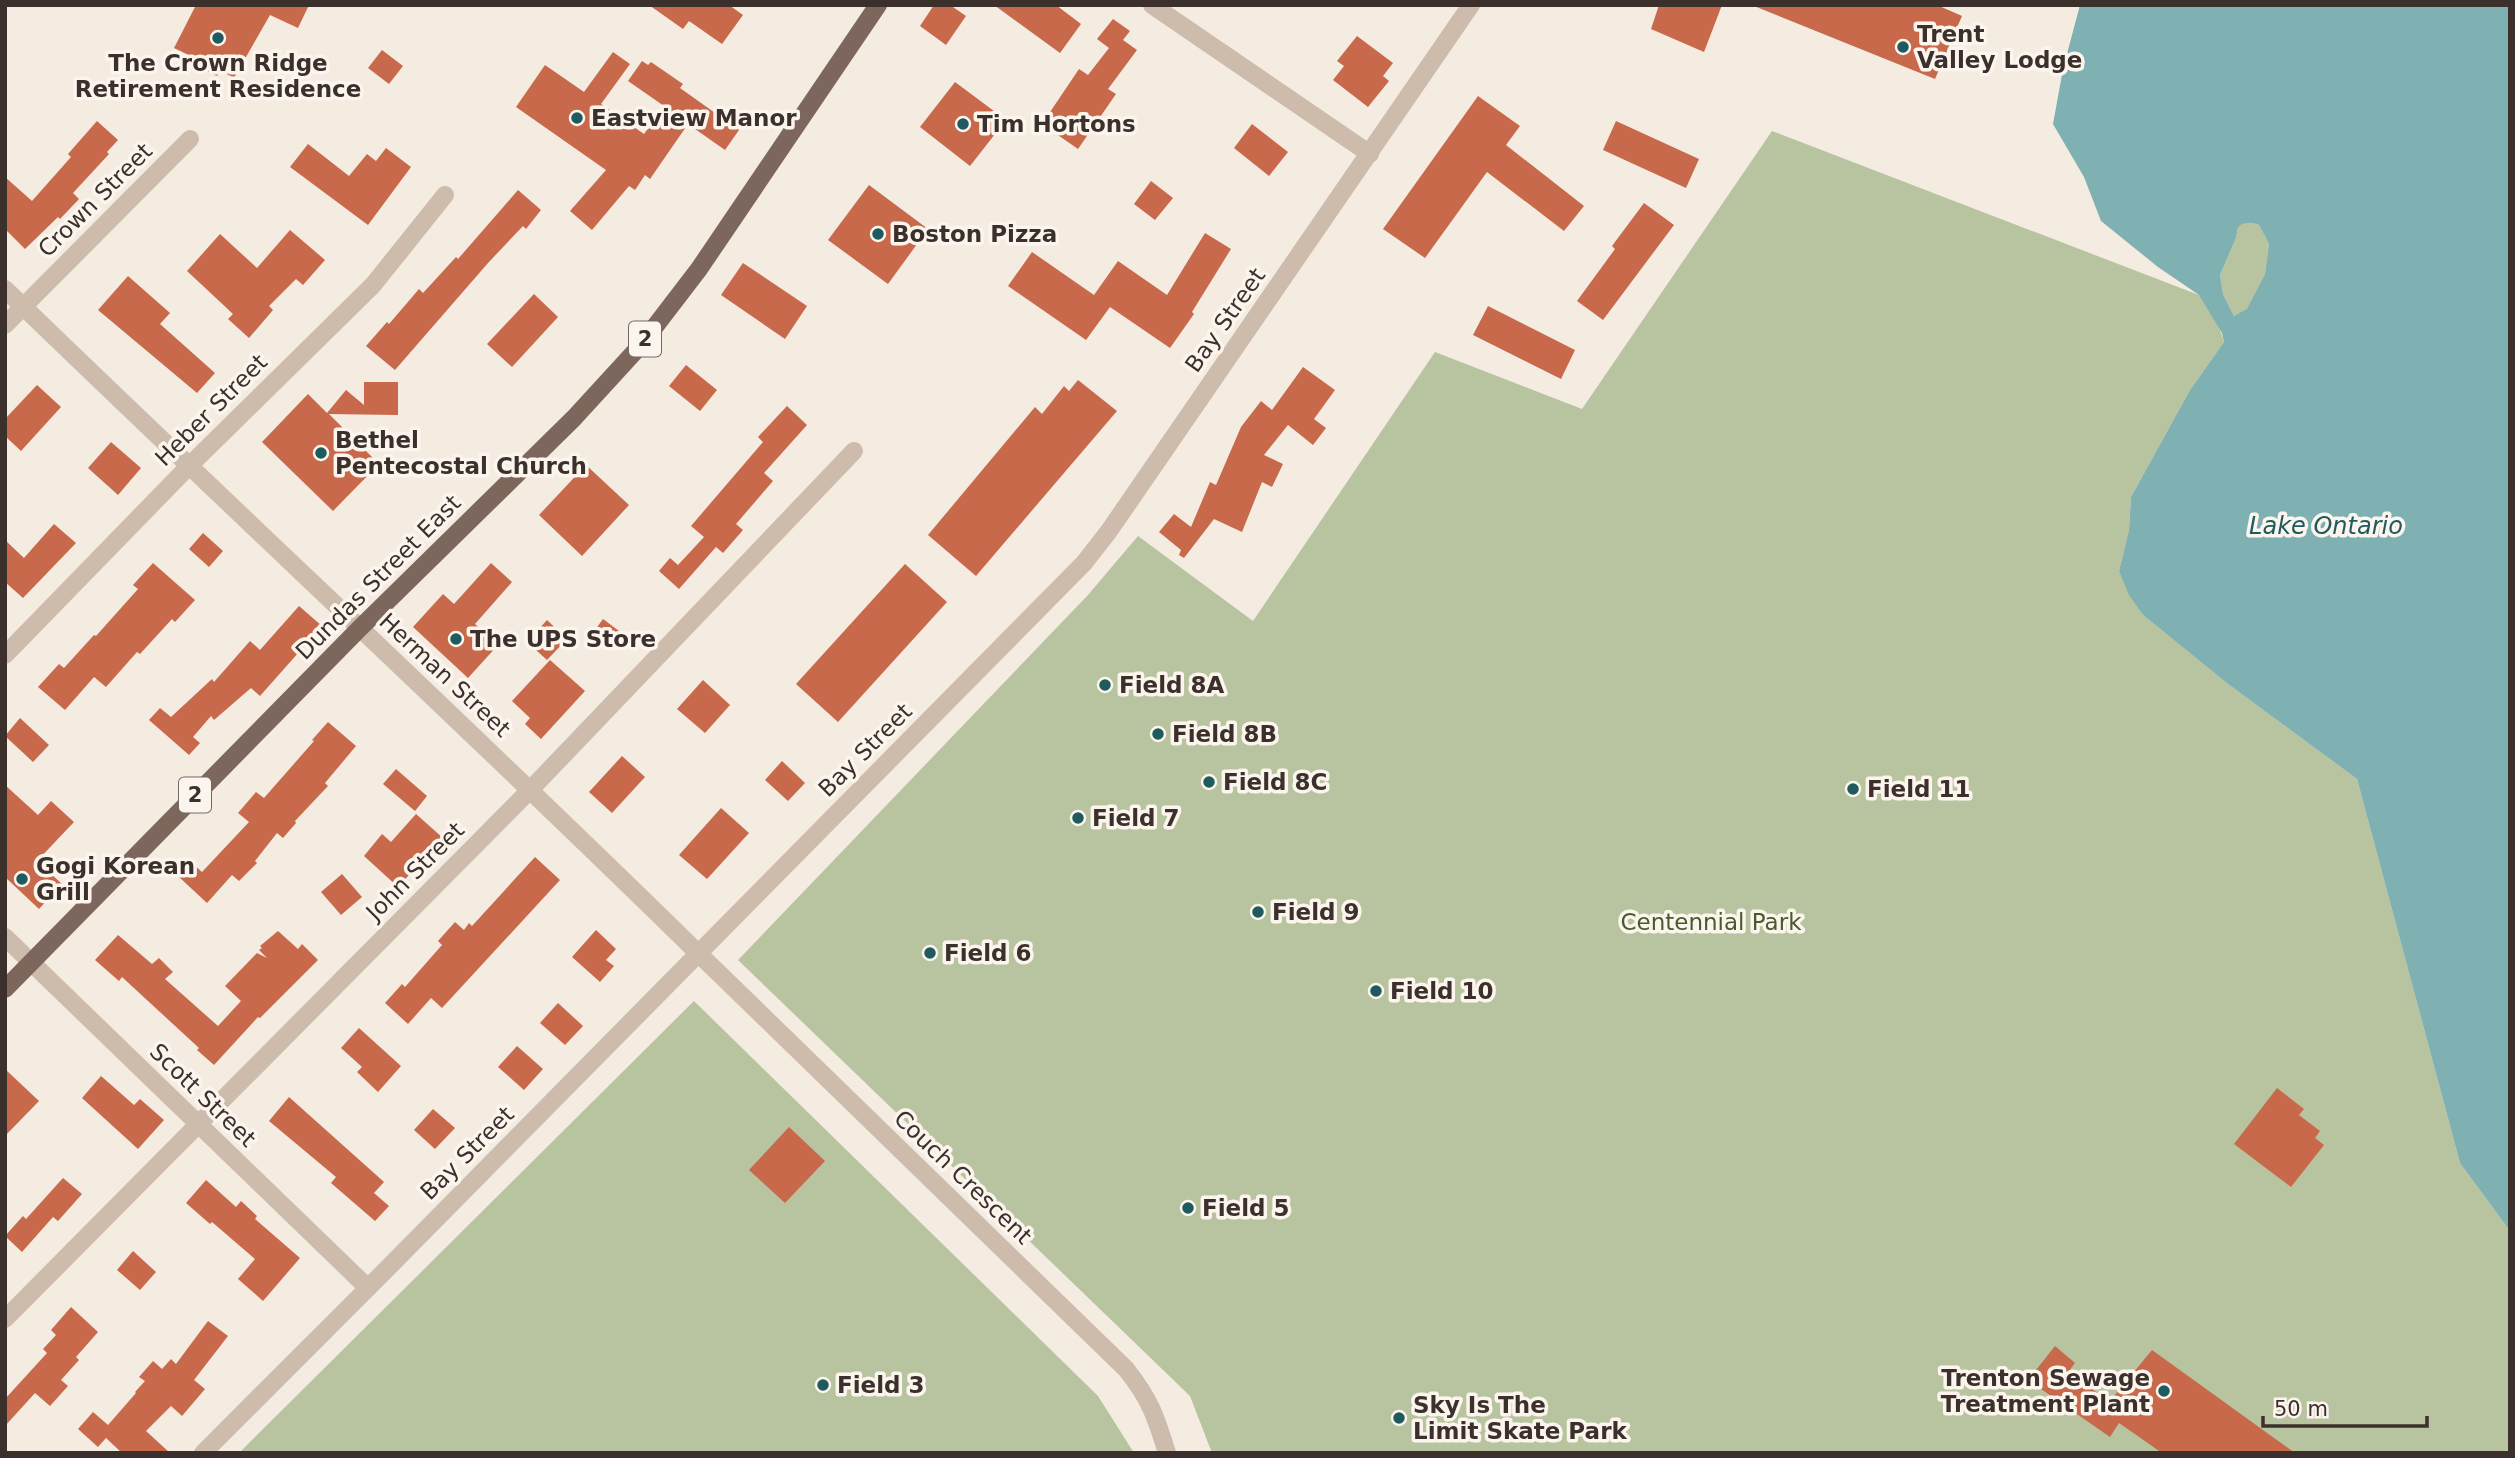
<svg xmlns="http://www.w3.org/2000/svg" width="2515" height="1458" viewBox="0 0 2515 1458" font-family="'DejaVu Sans',sans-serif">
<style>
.green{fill:#b8c4a0}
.water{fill:#7fb0b2;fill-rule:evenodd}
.building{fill:#c8694b}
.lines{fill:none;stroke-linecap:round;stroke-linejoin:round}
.minor{stroke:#cdbbac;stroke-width:18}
.tertiary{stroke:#cdbbac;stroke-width:18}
.primary{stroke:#7d675c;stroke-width:18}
.poi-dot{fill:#1f5a5e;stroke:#fbf5ee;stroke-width:2.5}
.labels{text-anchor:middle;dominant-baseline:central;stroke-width:7;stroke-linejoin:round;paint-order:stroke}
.shield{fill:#fbf5ee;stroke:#756b66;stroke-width:2}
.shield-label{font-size:21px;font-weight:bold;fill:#3b302b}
.poi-label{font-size:23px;font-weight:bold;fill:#3b302b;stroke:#fbf5ee;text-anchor:start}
.street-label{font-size:23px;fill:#3b302b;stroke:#fbf5ee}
.park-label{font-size:23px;fill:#4a5a2e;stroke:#fbf5ee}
.water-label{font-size:24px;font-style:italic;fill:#1f5a5e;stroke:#fbf5ee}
</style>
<rect width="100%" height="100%" fill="#f4ebe1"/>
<g class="green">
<path d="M1772,131l427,164c11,13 21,31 25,47l-34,48 -59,107 -2,33 -10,41 24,44 85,69 129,95 103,384 50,68v222h-1298l-22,-57 -452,-436 350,-365 50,-59 115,85 182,-269 147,57z"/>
<polygon points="2253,223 2259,225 2269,244 2265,274 2247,310 2234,316 2223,294 2220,275 2236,238 2238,228 2242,224"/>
<polygon points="694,1001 1098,1396 1134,1453 239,1453"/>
</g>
<path class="water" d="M2080,5h430v1226l-50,-68 -103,-384 -129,-95 -85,-69 -14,-20 -10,-24 10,-41 2,-33 59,-107 34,-48 -2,-9 -23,-38 -41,-28 -57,-46 -17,-44 -31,-53 10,-55zM2253,223l6,2 10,19 -4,30 -18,35 -13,7 -11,-22 -3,-19 16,-37 2,-10 4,-4z"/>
<g class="building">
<polygon points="196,5 309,5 298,28 270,15 234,78 220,70 217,76 195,65 197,59 174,48"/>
<polygon points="649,5 729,5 743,15 722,44 689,21 683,29"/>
<polygon points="934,5 950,5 966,16 946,45 920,26"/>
<polygon points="994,5 1056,5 1081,24 1060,53"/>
<polygon points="1659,5 1722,5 1704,52 1651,29"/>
<polygon points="1937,5 1962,16 1935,79 1754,6"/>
<polygon points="1113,19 1130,31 1123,40 1137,50 1108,89 1116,94 1078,149 1042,124 1079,69 1088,75 1109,48 1097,39"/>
<polygon points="1357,36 1393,63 1383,76 1389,81 1368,107 1333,80 1344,66 1337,61"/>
<polygon points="382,50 403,66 389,84 368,68"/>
<polygon points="613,52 630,64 601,104 644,134 664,106 628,81 642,61 648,65 651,62 683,84 680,88 739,130 725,150 688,124 650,179 645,175 635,190 629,186 592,230 570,211 606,170 516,107 545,65 584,92"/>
<polygon points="955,82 1006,120 970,166 920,127"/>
<polygon points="1478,96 1520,126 1506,145 1584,206 1564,231 1487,172 1425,258 1383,229"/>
<polygon points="97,121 118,140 107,152 109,154 73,193 79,199 60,219 58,217 25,249 5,229 5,177 32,201 71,157 68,154"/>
<polygon points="1616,121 1699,159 1686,188 1603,150"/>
<polygon points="1252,124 1288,152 1269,176 1234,148"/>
<polygon points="308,144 349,176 367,154 376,161 386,148 411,167 368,225 290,167"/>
<polygon points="1151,181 1173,198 1155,220 1134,204"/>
<polygon points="869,185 928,229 888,284 828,240"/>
<polygon points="518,190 541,210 526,229 523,226 488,263 395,370 366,346 387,322 389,324 419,289 423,293 456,257 458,259"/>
<polygon points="1644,203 1674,225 1603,320 1577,301 1615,249 1612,246"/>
<polygon points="290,230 325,260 303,285 296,279 269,306 273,310 249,338 228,319 233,314 187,271 220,234 257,268"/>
<polygon points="1205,233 1231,249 1192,312 1194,314 1170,348 1110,307 1086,340 1008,286 1032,252 1094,295 1118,261 1167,295"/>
<polygon points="743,263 807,306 785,339 721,295"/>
<polygon points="128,276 170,313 160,324 215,373 197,393 98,310"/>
<polygon points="534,294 558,317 512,367 487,344"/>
<polygon points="1488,306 1575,350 1561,379 1473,335"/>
<polygon points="686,365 717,390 700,411 669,386"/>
<polygon points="1303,367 1335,390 1314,419 1326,428 1313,445 1288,425 1264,455 1283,464 1272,487 1262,482 1242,532 1214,519 1184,558 1179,555 1181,550 1159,532 1174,514 1191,527 1210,482 1216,485 1241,427 1261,401 1272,410"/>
<polygon points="1078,380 1117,411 976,576 928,535 1035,407 1042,414 1064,386 1069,391"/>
<polygon points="364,382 398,382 398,415 329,414 379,464 333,511 262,442 308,394 327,413 346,390 364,405"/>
<polygon points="37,385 61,407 21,451 5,436 5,419"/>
<polygon points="787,406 807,425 764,473 773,481 736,524 743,530 723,553 716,547 679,589 659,571 670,558 678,565 704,537 691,526 763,442 758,437"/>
<polygon points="111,442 141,468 118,495 88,468"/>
<polygon points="586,465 629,505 582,556 539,515"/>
<polygon points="54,524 76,543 23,598 5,582 5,540 24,558"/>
<polygon points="203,533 223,551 209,567 189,549"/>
<polygon points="153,563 195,600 175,622 172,619 140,654 137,652 106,687 94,677 65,710 38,687 59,664 64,668 94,635 96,636 138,589 133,585"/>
<polygon points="491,563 512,582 475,624 498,645 468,678 413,627 443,594 454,604"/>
<polygon points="905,564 947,602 838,722 796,684"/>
<polygon points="299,606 322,626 260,696 251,688 214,720 211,716 193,737 200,743 189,755 149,720 160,708 171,717 212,679 214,682 250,641 260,650"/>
<polygon points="603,619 623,634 612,649 592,634"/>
<polygon points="547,620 567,639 547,660 527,642"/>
<polygon points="550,660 585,691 541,739 525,724 530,718 512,701"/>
<polygon points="703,680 730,705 705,733 677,709"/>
<polygon points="20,718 49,745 33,762 5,736"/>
<polygon points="328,722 356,746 325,783 328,786 295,821 296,823 283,838 277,833 255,861 257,863 239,881 232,875 207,903 179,877 192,863 202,872 249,822 238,813 256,792 264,798 314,741 312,740"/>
<polygon points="622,756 645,777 612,813 589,792"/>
<polygon points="782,761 805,783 788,801 765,780"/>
<polygon points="396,769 427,796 415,811 383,784"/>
<polygon points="5,785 38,815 51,801 74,822 37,861 62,884 39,909 5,877"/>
<polygon points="721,808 749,833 707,879 679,855"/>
<polygon points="416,814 443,838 398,887 364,856 382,834 391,842"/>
<polygon points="535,857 560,880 442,1008 431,998 408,1024 385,1003 402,984 405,987 442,945 438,941 455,922 464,930 469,923 472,926"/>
<polygon points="342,874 362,897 341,915 321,892"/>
<polygon points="596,930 616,949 606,960 614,966 600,982 572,957"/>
<polygon points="278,931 298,949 302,944 318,960 260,1018 258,1017 214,1065 197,1050 199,1048 122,977 119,981 95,960 118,935 152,964 159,958 173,972 165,979 218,1026 241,1001 225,986 257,953 267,958 259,950 262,948 260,946"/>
<polygon points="558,1003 583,1026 565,1045 540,1023"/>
<polygon points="359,1028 401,1066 378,1092 357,1072 362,1067 341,1048"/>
<polygon points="517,1046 543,1069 524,1090 498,1067"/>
<polygon points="5,1069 39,1101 5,1136"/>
<polygon points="101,1076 134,1105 140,1099 164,1120 138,1149 82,1098"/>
<polygon points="2277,1088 2304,1109 2299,1115 2320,1131 2315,1138 2324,1145 2291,1187 2234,1144"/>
<polygon points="289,1097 384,1182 374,1193 389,1206 375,1221 331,1183 336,1177 269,1121"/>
<polygon points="433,1109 455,1128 435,1149 414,1130"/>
<polygon points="789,1127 825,1161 785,1203 749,1170"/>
<polygon points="63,1178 82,1194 58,1221 53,1217 22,1252 5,1236 23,1216 26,1219"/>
<polygon points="206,1180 236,1207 241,1201 257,1216 255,1219 300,1258 263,1301 238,1279 255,1259 212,1222 210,1224 186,1203"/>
<polygon points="133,1251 156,1272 140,1290 117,1270"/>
<polygon points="71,1307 98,1332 76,1357 79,1360 61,1380 68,1386 50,1406 35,1393 5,1426 5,1399 47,1353 43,1349 56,1335 51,1330"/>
<polygon points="208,1321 228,1336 194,1380 205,1389 182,1416 171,1406 146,1431 170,1453 122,1453 106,1438 98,1447 78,1429 93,1412 108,1425 136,1393 135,1392 145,1381 139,1377 153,1361 162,1369 171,1359 176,1364"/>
<polygon points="2055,1346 2075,1363 2069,1371 2109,1402 2152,1350 2295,1453 2162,1453 2119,1423 2110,1437 2028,1380"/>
</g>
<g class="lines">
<g class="minor">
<polyline points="1152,5 1370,154"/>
<polyline points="5,325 190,139"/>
<polyline points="5,655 189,466 373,285 445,195"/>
<polyline points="5,937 368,1288"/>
<path d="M699,954l427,415c24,30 30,48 41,84"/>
<polyline points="5,1319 531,789 854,451"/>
</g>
<g class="tertiary">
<path d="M5,289c230,223 465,440 694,665"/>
<polyline points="203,1453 368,1288 1084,563 1109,531 1471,5"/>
</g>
<polyline class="primary" points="5,989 359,629 574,418 640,346 699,269 878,5"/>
</g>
<g class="poi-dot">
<circle cx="218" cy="38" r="7"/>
<circle cx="1903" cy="47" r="7"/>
<circle cx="577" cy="118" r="7"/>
<circle cx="963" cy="124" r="7"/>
<circle cx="878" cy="234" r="7"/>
<circle cx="321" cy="453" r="7"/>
<circle cx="456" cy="639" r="7"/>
<circle cx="1105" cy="685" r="7"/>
<circle cx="1158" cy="734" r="7"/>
<circle cx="1209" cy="782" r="7"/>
<circle cx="1853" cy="789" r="7"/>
<circle cx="1078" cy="818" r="7"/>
<circle cx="22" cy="879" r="7"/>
<circle cx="1258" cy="912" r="7"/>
<circle cx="930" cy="953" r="7"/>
<circle cx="1376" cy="991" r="7"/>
<circle cx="1188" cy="1208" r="7"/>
<circle cx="823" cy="1385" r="7"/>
<circle cx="2164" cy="1391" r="7"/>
<circle cx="1399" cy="1418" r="7"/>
</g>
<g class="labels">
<g class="shield">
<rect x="629" y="321.5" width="32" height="35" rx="5"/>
<rect x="179" y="777.5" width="32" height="35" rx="5"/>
</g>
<g class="shield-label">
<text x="645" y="339">2</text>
<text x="195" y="795">2</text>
</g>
<g class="poi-label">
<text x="1917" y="34">Trent<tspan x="1917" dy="26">Valley Lodge</tspan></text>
<text x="218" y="63" text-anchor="middle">The Crown Ridge<tspan x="218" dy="26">Retirement Residence</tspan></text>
<text x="591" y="118">Eastview Manor</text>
<text x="977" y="124">Tim Hortons</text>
<text x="892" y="234">Boston Pizza</text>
<text x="335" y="440">Bethel<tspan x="335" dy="26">Pentecostal Church</tspan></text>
<text x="470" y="639">The UPS Store</text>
<text x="1119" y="685">Field 8A</text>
<text x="1172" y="734">Field 8B</text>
<text x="1223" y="782">Field 8C</text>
<text x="1867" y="789">Field 11</text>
<text x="1092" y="818">Field 7</text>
<text x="36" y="866">Gogi Korean<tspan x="36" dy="26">Grill</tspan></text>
<text x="1272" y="912">Field 9</text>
<text x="944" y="953">Field 6</text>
<text x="1390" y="991">Field 10</text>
<text x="1202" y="1208">Field 5</text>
<text x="2150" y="1378" text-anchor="end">Trenton Sewage<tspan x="2150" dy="26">Treatment Plant</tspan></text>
<text x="837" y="1385">Field 3</text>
<text x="1413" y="1405">Sky Is The<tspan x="1413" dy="26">Limit Skate Park</tspan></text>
</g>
<g class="street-label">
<text transform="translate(95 200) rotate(-45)">Crown Street</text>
<text transform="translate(1225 320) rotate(-55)">Bay Street</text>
<text transform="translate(211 410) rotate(-45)">Heber Street</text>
<text transform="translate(378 577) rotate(-45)">Dundas Street East</text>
<text transform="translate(445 675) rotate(43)">Herman Street</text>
<text transform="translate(865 750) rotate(-45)">Bay Street</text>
<text transform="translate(415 871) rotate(-45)">John Street</text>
<text transform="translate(203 1095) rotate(44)">Scott Street</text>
<text transform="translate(467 1153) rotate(-45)">Bay Street</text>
<text transform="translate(963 1177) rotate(44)">Couch Crescent</text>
</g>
<g class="park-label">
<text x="1711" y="922">Centennial Park</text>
</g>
<g class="water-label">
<text x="2326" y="526">Lake Ontario</text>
</g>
</g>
<rect width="2515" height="1458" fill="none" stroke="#3b302b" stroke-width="14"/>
<path d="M2263 1416v10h164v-10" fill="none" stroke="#3b302b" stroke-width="3.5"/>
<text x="2274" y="1416" font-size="21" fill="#3b302b" stroke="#fbf5ee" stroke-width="5" paint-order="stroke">50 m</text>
</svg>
